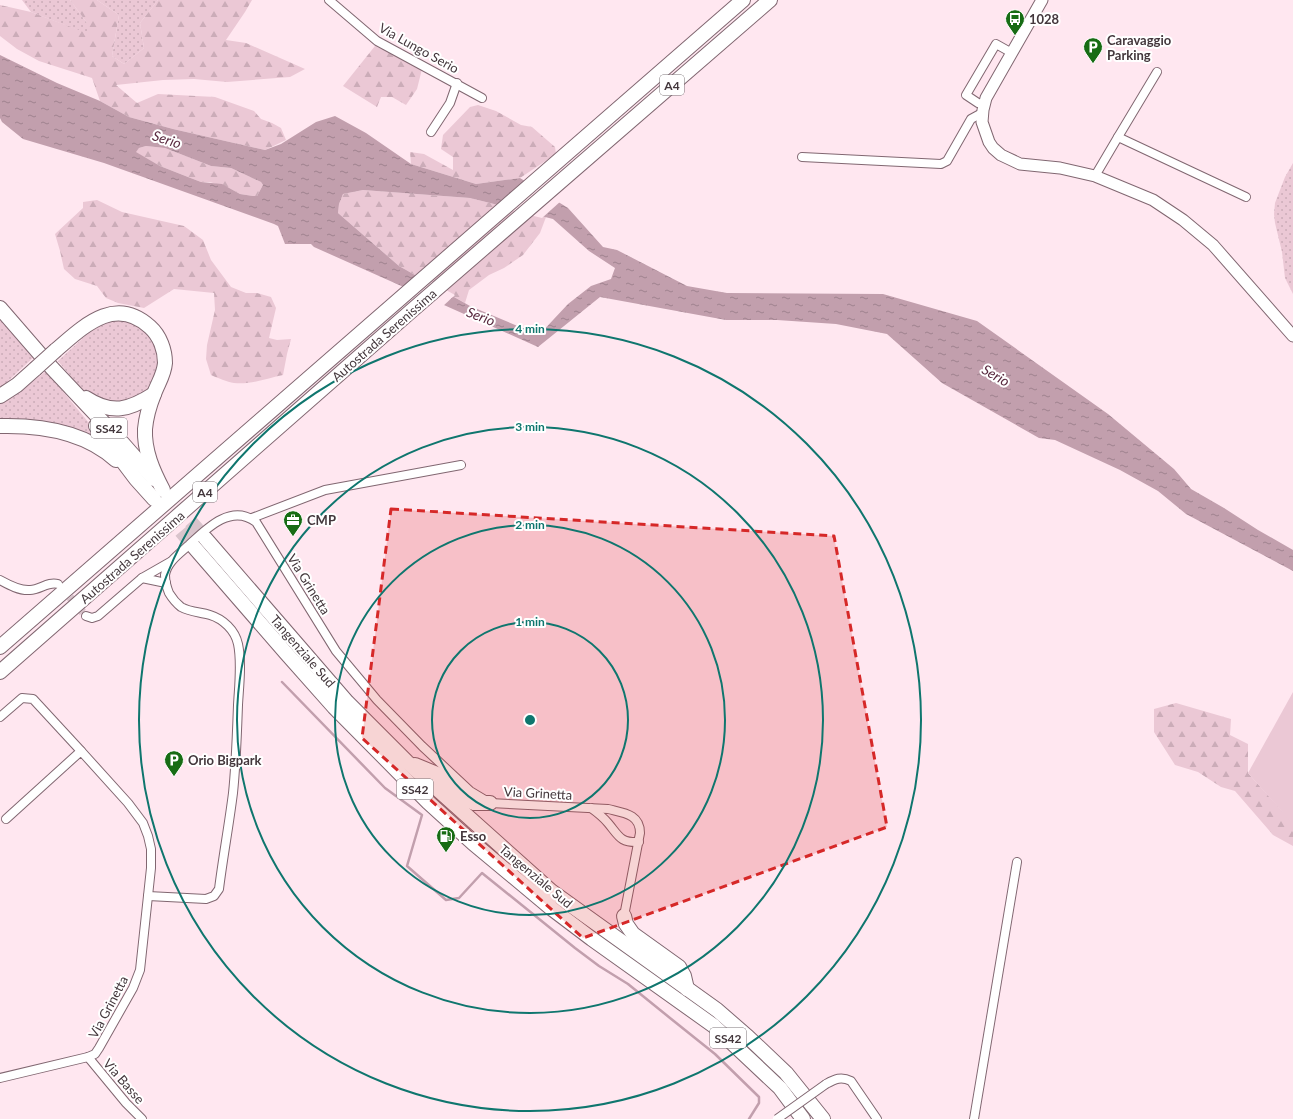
<svg xmlns="http://www.w3.org/2000/svg" width="1293" height="1119" viewBox="0 0 1293 1119" font-family="Lato,sans-serif">
<style>
.grass{fill:url(#grass-dots)}
.forest{fill:url(#forest-firs)}
.pitch{fill:#ebc8d5}
.water{fill:url(#water-ripples);fill-rule:evenodd}
.pier{fill:#ffe7f0}
.lines{fill:none;stroke-linecap:round;stroke-linejoin:round}
.stream{stroke:#c29fad;stroke-width:2.5}
.street-tunnel{stroke:#d9c4cc;stroke-width:8;stroke-dasharray:8 4;stroke-linecap:butt}
.highway-tunnel{stroke:#d9c4cc;stroke-width:14;stroke-dasharray:14 7;stroke-linecap:butt}
.street-casing{stroke:#816771;stroke-width:10}
.secondary-casing{stroke:#816771;stroke-width:13}
.highway-casing{stroke:#816771;stroke-width:16}
.street{stroke:#fff;stroke-width:8}
.secondary{stroke:#fff;stroke-width:11}
.highway{stroke:#fff;stroke-width:14}
.street-bridge-casing{stroke:#816771;stroke-width:10;stroke-linecap:butt}
.highway-bridge-casing{stroke:#816771;stroke-width:16;stroke-linecap:butt}
.street-bridge{stroke:#fff;stroke-width:8}
.highway-bridge{stroke:#fff;stroke-width:14}
.marked{fill:#d62828;fill-opacity:0.2;stroke:#d62828;stroke-width:3;stroke-dasharray:8 5;stroke-linejoin:round}
.ring{fill:none;stroke:#0f766e;stroke-width:2}
.labels{text-anchor:middle;dominant-baseline:central;stroke-width:4;stroke-linejoin:round;paint-order:stroke}
.shield{fill:#fff;stroke:#7b7376;stroke-width:1}
.shield-label{font-size:12px;font-weight:bold;fill:#43373c}
.poi-label{font-size:13px;font-weight:bold;fill:#43373c;stroke:#fff;text-anchor:start}
.street-label{font-size:13px;fill:#43373c;stroke:#fff}
.water-label{font-size:14px;font-style:italic;fill:#58283e;stroke:#fff}
.centre{fill:#0f766e;stroke:#fff;stroke-width:2}
.ring-label{font-size:12px;text-anchor:middle;font-weight:bold;fill:#0f766e;stroke:#fff;stroke-width:4;stroke-linejoin:round;paint-order:stroke}
</style>
<defs>
<pattern id="grass-dots" width="8" height="8" patternUnits="userSpaceOnUse"><rect width="8" height="8" fill="#ebc8d5"/><path d="M2 2h.1M6 6h.1" fill="none" stroke="#cbacb8" stroke-width="1.8" stroke-linecap="round"/></pattern>
<pattern id="forest-firs" width="22" height="20" patternUnits="userSpaceOnUse"><rect width="22" height="20" fill="#ebc8d5"/><path d="M5 1l3.5 6h-7zM16 11l3.5 6h-7z" fill="#cbacb8"/></pattern>
<pattern id="water-ripples" width="26" height="14" patternUnits="userSpaceOnUse"><rect width="26" height="14" fill="#c29fad"/><path d="M2 4q2-2 4 0t4 0M15 11q2-2 4 0t4 0" fill="none" stroke="#9f828e"/></pattern>
</defs>
<rect width="100%" height="100%" fill="#ffe7f0"/>
<g class="grass">
<polygon points="22,0 70,0 87,23 88,34 31,12"/>
<polygon points="97,0 158,0 140,23 144,48 124,64 112,56 119,15"/>
<polygon points="1293,163 1293,294 1285,278 1282,252 1275,223 1274,214 1275,203 1285,177"/>
<polygon points="0,317 34,357 8,381 9,383 0,389"/>
<polygon points="112,319 123,319 133,322 151,337 158,349 159,371 148,391 124,405 90,397 82,390 58,361 95,327"/>
<polygon points="46,371 108,446 0,421 0,404 16,393 19,393"/>
</g>
<g class="forest">
<polygon points="70,0 97,0 119,15 112,56 124,64 144,48 140,23 158,0 252,0 245,12 226,40 246,43 305,69 290,77 227,82 194,79 163,80 116,85 137,103 158,94 215,97 254,111 261,119 272,123 281,128 286,140 265,150 173,129 129,117 100,101 92,78 39,61 17,49 0,36 0,5 31,12 87,33 87,23"/>
<polygon points="375,46 422,69 417,89 406,105 392,97 381,97 377,107 343,86"/>
<polygon points="478,105 496,111 521,125 532,127 555,147 556,154 520,178 476,184 411,164 410,152 424,154 453,170 453,157 441,149 443,135 470,107"/>
<polygon points="146,146 165,148 211,166 231,168 261,182 263,185 257,196 253,196 240,194 229,188 210,182 201,182 188,177 160,166 135,152 139,148"/>
<polygon points="363,190 470,198 546,217 540,233 523,255 504,268 489,275 469,290 465,303 399,266 338,213 339,204 343,194"/>
<path d="M97,200l25,12 62,14 19,14 8,20 20,27 15,6h11l14,4 5,11 -7,30 8,2 14,-1 -4,15 -4,21c-15,3 -32,10 -49,8 -7,-1 -16,-5 -23,-8l-5,-16 1,-14 8,-35 -1,-17 -40,-4 -30,19 -26,-5 -12,-5 -9,-12 -22,-7 -11,-10 -4,-18 -5,-17 28,-26v-6z"/>
<polygon points="1176,703 1231,719 1230,735 1248,744 1248,773 1293,823 1293,846 1273,835 1235,791 1221,787 1198,772 1175,765 1154,732 1154,709"/>
</g>
<polygon class="pitch" points="1293,692 1293,824 1248,773"/>
<path class="water" d="M0,55l57,28 43,18 29,16 44,12 92,21 16,-6 35,-22 19,-6 31,17 45,31 65,20 44,-6 48,30 35,39 14,3 70,36 40,7 156,1 94,27 131,93 66,55 17,20 33,19 34,22 35,20v21l-107,-57 -28,-23 -38,-21 -65,-30 -16,-2 -97,-55 -55,-49 -51,-10 -59,-4h-51l-126,-23 -62,50 -224,-100 -3,-3h-26l-7,-18 -4,-2 -170,-61 -81,-24 -21,-17 -2,-4zM146,146l19,2 46,18 20,2 30,14 2,3 -6,11h-4l-13,-2 -18,-10 -21,-2 -13,-5 -28,-11 -24,-14 3,-4zM363,190l107,8 83,21 36,32 26,17 -4,11 -20,7 -23,18 -29,31 -69,-29 -71,-40 -61,-53 1,-9 4,-10z"/>
<g class="pier">
<polygon points="527,179 561,201 542,218 496,207"/>
<polygon points="419,275 455,295 442,307 402,289"/>
</g>
<g class="lines">
<polyline class="stream" points="282,682 385,788 422,815 407,866 446,900 459,898 482,873 575,948 599,966 628,984 670,1018 715,1054 759,1097 759,1103 749,1119"/>
<polyline class="street-tunnel" points="62,588 86,616"/>
<g class="highway-tunnel">
<polyline points="163,490 205,538"/>
<polyline points="154,499 194,547"/>
</g>
<defs>
<g id="street">
<polyline points="329,0 377,41 482,98"/>
<polyline points="984,104 978,103 966,95 996,44 1012,53"/>
<polyline points="431,132 450,103 457,83"/>
<polyline points="1118,137 1157,72"/>
<polyline points="802,157 941,164 947,161 971,119 982,113"/>
<polyline points="1095,176 1118,137 1246,197"/>
<polyline points="252,518 325,490 461,465"/>
<path d="M0,580c9,5 20,11 30,10 10,0 18,-9 28,-6"/>
<polyline points="166,583 142,578 170,562"/>
<polyline points="86,616 92,618 98,616 142,578"/>
<polyline points="0,717 22,698 33,699 81,751"/>
<path d="M591,808c7,5 12,9 17,15 11,13 12,20 31,19"/>
<path d="M148,896l58,3 8,-3 5,-7c4,-32 10,-64 14,-96 3,-29 4,-59 5,-88 1,-19 4,-42 0,-61 -3,-14 -15,-25 -28,-29 -10,-3 -20,-3 -29,-8 -5,-4 -9,-9 -12,-14 -2,-5 -4,-12 -4,-18 2,-13 14,-21 24,-30 17,-16 42,-42 67,-23l80,129 41,49 45,46 48,45 20,12 118,6c16,4 32,5 32,24l-16,83"/>
<polyline points="88,1057 126,1103 142,1119"/>
<polyline points="0,1078 88,1057 95,1054 99,1048 133,988 140,970 151,868 151,849 148,836 143,823 128,803 81,751 6,819"/>
<path d="M826,1084c9,-5 15,-8 25,-3l26,38"/>
<polyline points="974,1119 1017,862"/>
</g>
<polyline id="secondary" points="1042,0 986,98 983,110 982,122 989,142 993,148 1001,155 1020,164 1060,168 1095,176 1153,200 1183,220 1213,245 1293,336"/>
<g id="highway">
<polyline points="0,308 52,368 117,437 154,479"/>
<path d="M56,350c28,-24 59,-55 94,-23 10,9 15,23 15,36 -1,12 -7,20 -11,31 -4,10 -8,24 -9,35 -1,22 8,42 18,61"/>
<polyline points="0,396 17,385 35,369"/>
<path d="M86,398c26,17 43,12 68,-4"/>
<path d="M0,426c41,-1 84,5 116,34"/>
<polyline points="96,426 136,479 154,499"/>
<polyline points="205,538 347,702 407,762 551,891 717,1010 748,1037 786,1073 823,1119"/>
<polyline points="194,547 286,653 334,707 428,802 473,843 551,908 592,939 714,1026 780,1088 803,1119"/>
<polyline points="0,647 743,0"/>
<polyline points="0,672 410,312 770,0"/>
<polyline points="415,765 437,774 467,800 474,803 490,803"/>
<polyline points="624,916 626,924 633,934 679,967 684,976 687,989"/>
</g>
</defs>
<use href="#street" class="street-casing"/>
<use href="#secondary" class="secondary-casing"/>
<use href="#highway" class="highway-casing"/>
<use href="#street" class="street"/>
<use href="#secondary" class="secondary"/>
<use href="#highway" class="highway"/>
<defs>
<polyline id="street-bridge" points="777,1119 826,1084"/>
<polyline id="highway-bridge" points="35,369 56,350"/>
</defs>
<use href="#street-bridge" class="street-bridge-casing"/>
<use href="#highway-bridge" class="highway-bridge-casing"/>
<use href="#street-bridge" class="street-bridge"/>
<use href="#highway-bridge" class="highway-bridge"/>
</g>
<path class="marked" d="M391,509l443,27 53,291 -304,111 -221,-200z"/>
<g class="ring">
<circle cx="530" cy="720" r="98"/>
<circle cx="530" cy="720" r="195"/>
<circle cx="530" cy="720" r="293"/>
<circle cx="530" cy="720" r="391"/>
</g>
<defs>
<symbol id="bus-pin" viewBox="-11 -11 22 30"><path d="M0 17L-7.5 6A9.5 9.5 0 1 1 7.5 6Z" fill="#176c14" stroke="#fff"/><path d="M-5-6H5V4H4V6H2V4H-2V6H-4V4H-5ZM-3.5-4V0h7V-4ZM-3.5 1.2v1.5H-2V1.2ZM2 1.2v1.5H3.5V1.2Z" fill="#fff"/></symbol>
<symbol id="parking-pin" viewBox="-11 -11 22 30"><path d="M0 17L-7.5 6A9.5 9.5 0 1 1 7.5 6Z" fill="#176c14" stroke="#fff"/><path d="M-3.5-5.5H1a3.5 3.5 0 0 1 0 7H-1V5.5H-3.5ZM-1-3.4V-.6H.8a1.4 1.4 0 0 0 0-2.8Z" fill="#fff"/></symbol>
<symbol id="office-pin" viewBox="-11 -11 22 30"><path d="M0 17L-7.5 6A9.5 9.5 0 1 1 7.5 6Z" fill="#176c14" stroke="#fff"/><path d="M-6-3h4V-5.5h4V-3h4V5H-6ZM-1-4.5V-3h2v-1.5ZM-6 0V1H6V0Z" fill="#fff"/></symbol>
<symbol id="fuel-pin" viewBox="-11 -11 22 30"><path d="M0 17L-7.5 6A9.5 9.5 0 1 1 7.5 6Z" fill="#176c14" stroke="#fff"/><path d="M-5.5-6h7V0h2V4h1.3V-2.5L3-4.5l.8-.8L6-3V5H2.5V1h-1V6h-7ZM-4.2-4.7v3.2H.2V-4.7Z" fill="#fff"/></symbol>
</defs>
<g fill-rule="evenodd">
<use href="#bus-pin" x="1004" y="8" width="22" height="30"/>
<use href="#parking-pin" x="1082" y="36" width="22" height="30"/>
<use href="#office-pin" x="282" y="509" width="22" height="30"/>
<use href="#parking-pin" x="163" y="749" width="22" height="30"/>
<use href="#fuel-pin" x="435" y="825" width="22" height="30"/>
</g>
<g class="labels">
<g class="shield">
<rect x="660" y="75" width="24" height="20" rx="3"/>
<rect x="91" y="418" width="36" height="20" rx="3"/>
<rect x="193" y="482" width="24" height="20" rx="3"/>
<rect x="397" y="779" width="36" height="20" rx="3"/>
<rect x="710" y="1028" width="36" height="20" rx="3"/>
</g>
<g class="shield-label">
<text x="672" y="85">A4</text>
<text x="109" y="428">SS42</text>
<text x="205" y="492">A4</text>
<text x="415" y="789">SS42</text>
<text x="728" y="1038">SS42</text>
</g>
<g class="poi-label">
<text x="1029" y="19">1028</text>
<text x="1107" y="40">Caravaggio<tspan x="1107" dy="15">Parking</tspan></text>
<text x="307" y="520">CMP</text>
<text x="188" y="760">Orio Bigpark</text>
<text x="460" y="836">Esso</text>
</g>
<g class="street-label">
<text transform="translate(419 48) rotate(29)">Via Lungo Serio</text>
<text transform="translate(384 335) rotate(-41)">Autostrada Serenissima</text>
<text transform="translate(132 557) rotate(-41)">Autostrada Serenissima</text>
<text transform="translate(309 584) rotate(58)">Via Grinetta</text>
<text transform="translate(303 651) rotate(49)">Tangenziale Sud</text>
<text transform="translate(538 793) rotate(3)">Via Grinetta</text>
<text transform="translate(536 876) rotate(40)">Tangenziale Sud</text>
<text transform="translate(108 1007) rotate(-62)">Via Grinetta</text>
<text transform="translate(124 1081) rotate(49)">Via Basse</text>
</g>
<g class="water-label">
<text transform="translate(167 139) rotate(18)">Serio</text>
<text transform="translate(481 316) rotate(21)">Serio</text>
<text transform="translate(996 375) rotate(30)">Serio</text>
</g>
</g>
<circle cx="530" cy="720" r="6" class="centre"/>
<g class="ring-label">
<text x="530" y="333">4 min</text>
<text x="530" y="431">3 min</text>
<text x="530" y="529">2 min</text>
<text x="530" y="626">1 min</text>
</g>
</svg>
